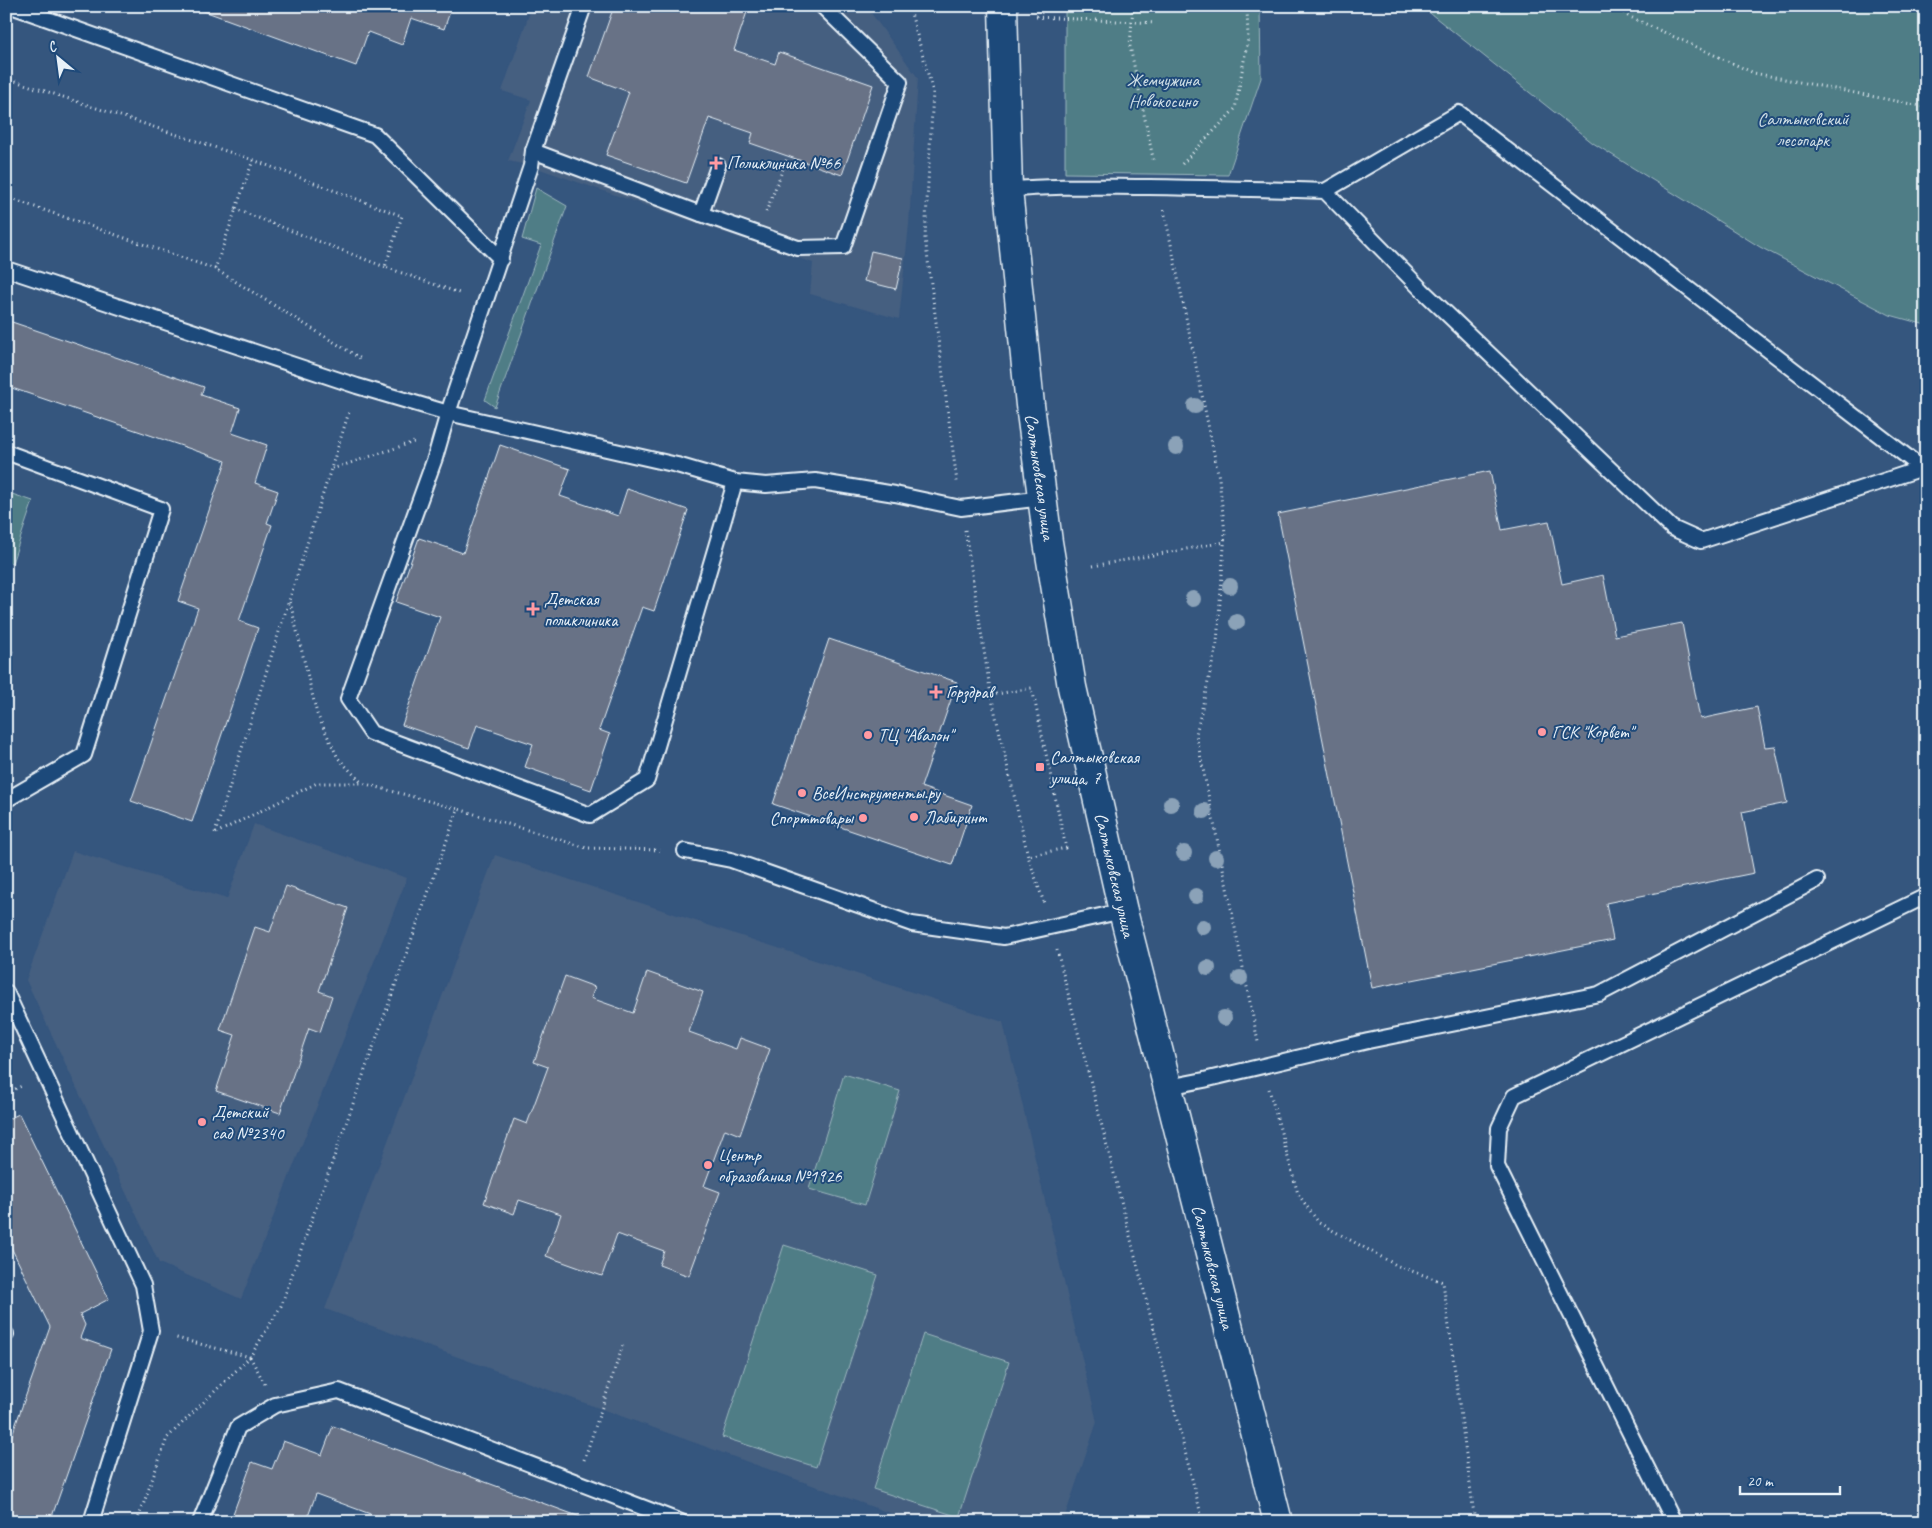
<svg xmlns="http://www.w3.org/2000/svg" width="1932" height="1528" viewBox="0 0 1932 1528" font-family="Caveat,sans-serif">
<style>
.built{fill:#445e80}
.green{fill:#507d86;stroke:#9cb7bf}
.building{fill:#677286;stroke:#e8f1f8}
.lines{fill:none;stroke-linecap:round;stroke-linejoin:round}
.service-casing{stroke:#e8f1f8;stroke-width:18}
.tertiary-casing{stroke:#e8f1f8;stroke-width:31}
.path{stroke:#e8f1f8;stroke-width:3;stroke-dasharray:1 4;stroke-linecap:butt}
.service{stroke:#1f4a7a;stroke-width:14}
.tertiary{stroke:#1f4a7a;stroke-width:28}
.tree{fill:#8ba2b8}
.poi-dot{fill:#ff9aa2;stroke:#1f4a7a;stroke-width:2}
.labels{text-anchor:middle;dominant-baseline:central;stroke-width:4;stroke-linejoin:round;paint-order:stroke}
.park-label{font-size:18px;fill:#d1e0e7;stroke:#1f4a7a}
.poi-label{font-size:18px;fill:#e8f1f8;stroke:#1f4a7a;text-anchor:start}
.street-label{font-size:18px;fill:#e8f1f8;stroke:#1f4a7a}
</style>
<rect width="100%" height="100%" fill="#35567e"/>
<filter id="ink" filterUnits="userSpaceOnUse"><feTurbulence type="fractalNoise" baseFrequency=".02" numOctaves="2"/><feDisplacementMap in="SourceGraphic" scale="10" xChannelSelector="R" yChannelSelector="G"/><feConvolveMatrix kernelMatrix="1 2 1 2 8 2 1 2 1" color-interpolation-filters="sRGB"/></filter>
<g filter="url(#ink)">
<g class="built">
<polygon points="532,6 866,6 918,78 909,225 899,319 810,294 813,263 531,166 508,161 531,100 502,91"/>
<polygon points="254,824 407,878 241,1299 159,1263 26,980 73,851 227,899"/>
<polygon points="495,855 1003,1022 1097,1422 1063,1522 914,1522 325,1309"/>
</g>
<g class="green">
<polygon points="1065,6 1260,6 1261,78 1228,175 1065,173"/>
<polygon points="1421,6 1926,6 1926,325 1890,315 1760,247 1593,143"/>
<polygon points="536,188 567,206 495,407 485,400 541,245 522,239"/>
<polygon points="6,492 33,501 12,563 6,562"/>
<polygon points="844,1074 900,1091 865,1205 809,1189"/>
<polygon points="784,1245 878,1275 816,1467 722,1437"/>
<polygon points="923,1334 1009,1362 959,1517 873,1489"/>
</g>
<g class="building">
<polygon points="190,6 452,6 444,29 411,18 402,45 368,32 356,66"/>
<polygon points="614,6 749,6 734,50 775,64 779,52 873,85 842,175 750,143 753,133 709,118 686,183 606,155 629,92 589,77"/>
<polygon points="871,251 903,258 896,289 864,281"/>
<polygon points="6,320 204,387 201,395 240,408 232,433 267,445 255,483 278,491 267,523 272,525 239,621 258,628 192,822 131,801 198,608 178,601 226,461 6,386"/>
<polygon points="500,445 570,469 560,496 618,516 627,489 688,510 654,611 642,607 599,730 610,734 591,790 525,767 533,744 477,725 469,748 402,725 440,617 396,602 408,569 419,538 463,553"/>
<polygon points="1490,471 1502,530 1549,521 1562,584 1603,575 1615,636 1682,623 1700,719 1757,707 1765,747 1775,746 1787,803 1742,812 1754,873 1606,903 1613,940 1372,988 1278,514"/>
<polygon points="829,639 957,682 921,787 972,805 952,865 773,804"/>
<polygon points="6,649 13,651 6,668"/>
<polygon points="286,886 348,908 319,991 332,996 320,1032 309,1028 280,1113 216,1091 235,1035 220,1030 255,927 270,932"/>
<polygon points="647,972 703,992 689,1032 736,1049 740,1038 770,1049 740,1135 725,1129 704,1186 720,1192 689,1276 659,1265 664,1251 617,1234 602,1276 546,1256 561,1214 519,1200 514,1214 484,1203 514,1119 527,1124 548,1067 534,1062 565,976 595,987 591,998 633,1013"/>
<polygon points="19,1114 109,1299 80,1314 85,1325 80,1338 111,1349 50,1522 6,1522 6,1452 50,1327 6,1237 6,1120"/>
<polygon points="333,1426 594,1522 392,1522 316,1494 306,1522 230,1522 252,1462 272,1469 283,1441 322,1455"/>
</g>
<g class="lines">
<defs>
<g id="service">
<polyline points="11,6 375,135 501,259"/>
<polyline points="584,6 533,151 531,166 448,413 435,458 348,699 371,733 590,815 647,780 735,482"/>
<polyline points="533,151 701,214 718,166"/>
<path d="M1008,190c47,-5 94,-3 141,-3 59,1 117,2 176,4l97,99 250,238 29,13 225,-74"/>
<polyline points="1325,191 1459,113 1922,468"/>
<polyline points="701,214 798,248 843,247 900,82 822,6"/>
<polyline points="6,269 357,386 448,413 677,465 735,482 766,485 815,481 895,494 961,508 1043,498"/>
<polyline points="6,452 161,509 84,755 6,800"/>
<polyline points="685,851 731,860 912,924 1004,937 1123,911"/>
<polyline points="6,992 143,1285 151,1331 91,1522"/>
<polyline points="1168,1087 1204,1080 1368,1041 1599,994 1817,880"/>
<polyline points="6,1334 6,1335"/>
<polyline points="200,1522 238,1427 275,1405 339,1391 681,1522"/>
<polyline points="1674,1522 1497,1166 1499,1128 1514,1096 1926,896"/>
</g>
<polyline id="tertiary" points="1003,6 1008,190 1030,405 1048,542 1072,687 1123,911 1278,1522"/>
</defs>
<use href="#service" class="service-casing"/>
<use href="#tertiary" class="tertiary-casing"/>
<g class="path">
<polyline points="909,6 933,92 925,238 957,482"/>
<polyline points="1133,6 1130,46 1154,163"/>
<polyline points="1616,6 1628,16 1754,73 1926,107"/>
<polyline points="1037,16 1050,6"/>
<polyline points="1036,17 1155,23"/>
<polyline points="6,78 253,160 215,269"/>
<polyline points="253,160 402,216 385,267 462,294"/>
<polyline points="1182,164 1235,109 1248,39 1247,6"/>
<polyline points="6,197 215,269 363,360"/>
<polyline points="235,209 385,267"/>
<polyline points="1164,210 1219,478 1225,533 1217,643 1196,734 1258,1042"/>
<polyline points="766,212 788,156"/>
<polyline points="332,469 414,442"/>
<polyline points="965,530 991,695 1028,856 1044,903"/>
<polyline points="1093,566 1225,542"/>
<polyline points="290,602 317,714 338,758 362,783"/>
<polyline points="991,695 1032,688 1066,848 1028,856"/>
<polyline points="215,833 350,409"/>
<polyline points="216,833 317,783 362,783 458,809"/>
<polyline points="1057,950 1203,1522"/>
<polyline points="1269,1089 1298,1194 1319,1223 1398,1266 1443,1282 1475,1522"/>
<polyline points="6,1093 24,1085"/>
<polyline points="265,1384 250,1357 281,1306 458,809 587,848 661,850"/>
<polyline points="584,1460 624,1342"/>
<polyline points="137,1522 167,1438 250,1357 173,1337"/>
</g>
<use href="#service" class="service"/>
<use href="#tertiary" class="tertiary"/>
</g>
<g class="tree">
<circle cx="1195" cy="406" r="8"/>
<circle cx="1176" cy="447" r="8"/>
<circle cx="1230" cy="586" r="8"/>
<circle cx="1193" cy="599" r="8"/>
<circle cx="1237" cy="622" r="8"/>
<circle cx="1171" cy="804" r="8"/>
<circle cx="1204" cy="811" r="8"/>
<circle cx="1184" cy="853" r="8"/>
<circle cx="1216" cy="858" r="8"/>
<circle cx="1196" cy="896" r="8"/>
<circle cx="1203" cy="927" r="8"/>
<circle cx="1208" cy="968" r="8"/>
<circle cx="1240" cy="978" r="8"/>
<circle cx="1224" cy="1018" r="8"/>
</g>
</g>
<g class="poi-dot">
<path d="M713.5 155.5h5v5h5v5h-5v5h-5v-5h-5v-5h5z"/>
<path d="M530.5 601.5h5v5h5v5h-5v5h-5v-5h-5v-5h5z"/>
<path d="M933.5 684.5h5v5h5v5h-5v5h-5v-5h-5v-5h5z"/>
<circle cx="1542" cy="732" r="5"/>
<circle cx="868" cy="735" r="5"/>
<rect x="1035" y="762" width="10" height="10" rx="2.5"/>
<circle cx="802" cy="793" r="5"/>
<circle cx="914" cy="817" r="5"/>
<circle cx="863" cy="818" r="5"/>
<circle cx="202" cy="1122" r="5"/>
<circle cx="708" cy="1165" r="5"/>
</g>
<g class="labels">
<g class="park-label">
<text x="1163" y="80">Жемчужина<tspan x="1163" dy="21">Новокосино</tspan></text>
<text x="1803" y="119">Салтыковский<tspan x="1803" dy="21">лесопарк</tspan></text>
</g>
<g class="poi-label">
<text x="727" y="163">Поликлиника №66</text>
<text x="544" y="599">Детская<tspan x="544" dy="21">поликлиника</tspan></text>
<text x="946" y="692">Горздрав</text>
<text x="1552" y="732">ГСК "Корвет"</text>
<text x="878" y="735">ТЦ "Авалон"</text>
<text x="1050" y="757">Салтыковская<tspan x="1050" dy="21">улица, 7</tspan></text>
<text x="812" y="793">ВсеИнструменты.ру</text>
<text x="924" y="817">Лабиринт</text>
<text x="853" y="818" text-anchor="end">Спорттовары</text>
<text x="212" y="1112">Детский<tspan x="212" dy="21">сад №2340</tspan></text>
<text x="718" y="1155">Центр<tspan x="718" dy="21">образования №1926</tspan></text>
</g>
<g class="street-label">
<text transform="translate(1040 477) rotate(82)">Салтыковская улица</text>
<text transform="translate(1115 875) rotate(77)">Салтыковская улица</text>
<text transform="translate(1213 1267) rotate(76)">Салтыковская улица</text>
</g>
</g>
<rect width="1932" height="1528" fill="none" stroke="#1f4a7a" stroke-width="25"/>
<rect x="12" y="12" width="1907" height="1503" fill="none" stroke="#e8f1f8" stroke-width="2" filter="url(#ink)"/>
<g transform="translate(58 58) rotate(331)" stroke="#1f4a7a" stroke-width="4" paint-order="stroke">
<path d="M0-4L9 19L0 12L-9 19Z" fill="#e8f1f8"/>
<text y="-8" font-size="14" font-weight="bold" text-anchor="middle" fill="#e8f1f8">С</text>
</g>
<path d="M1740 1486v8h100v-8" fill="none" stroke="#e8f1f8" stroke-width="2.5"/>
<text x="1747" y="1486" font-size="15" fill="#e8f1f8" stroke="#1f4a7a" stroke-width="4" paint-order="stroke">20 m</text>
</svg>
